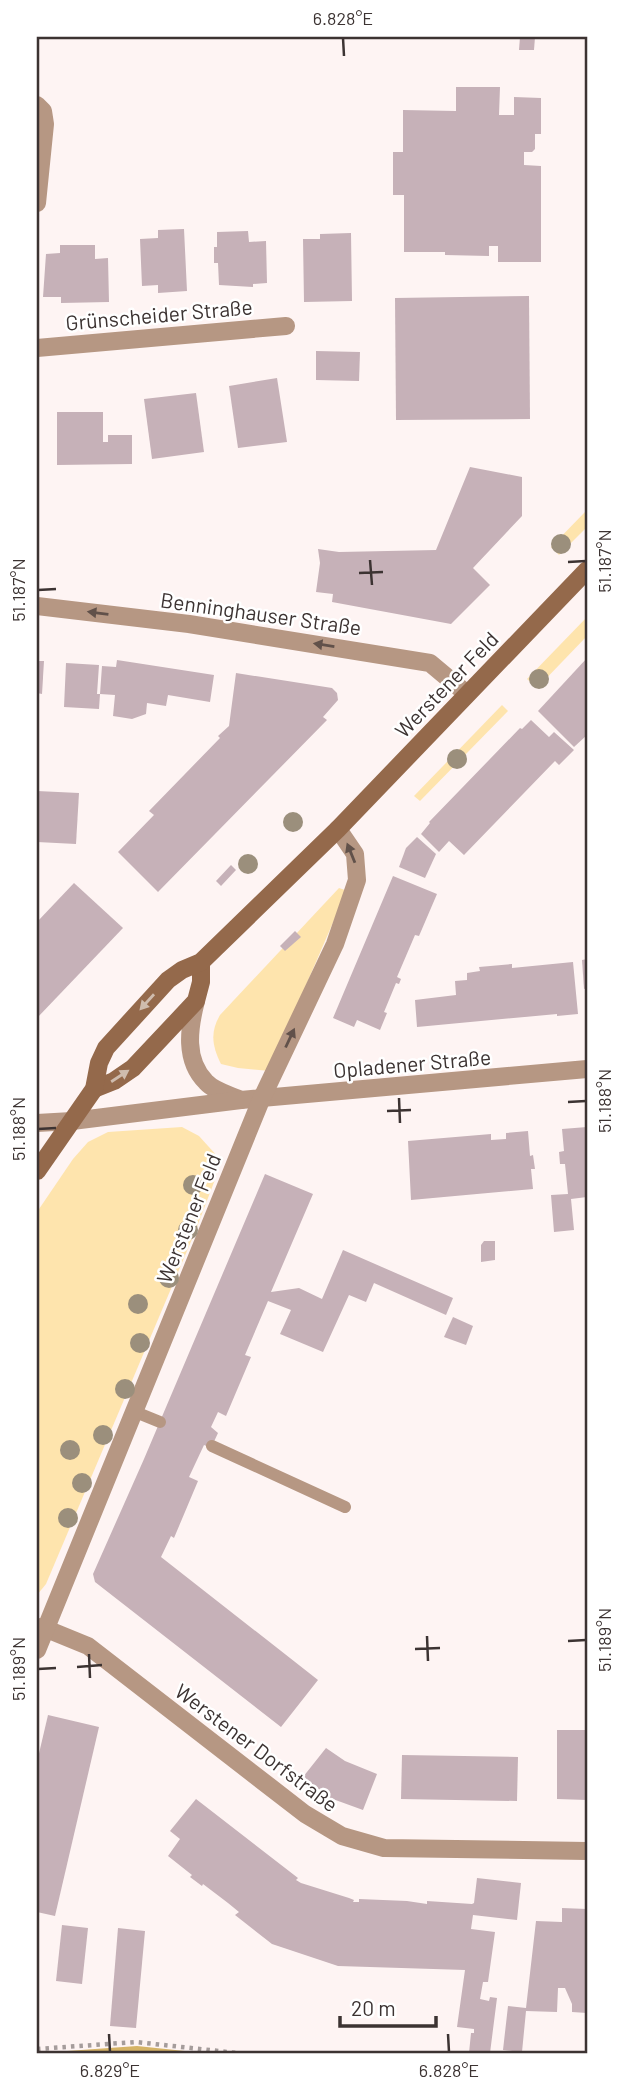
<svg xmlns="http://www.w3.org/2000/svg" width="624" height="2090" viewBox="0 0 624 2090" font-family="Barlow,sans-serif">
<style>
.green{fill:#fee4ad}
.forest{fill:#d5b366}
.building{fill:#c6b1b8}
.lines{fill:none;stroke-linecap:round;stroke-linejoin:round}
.path{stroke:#a59c9b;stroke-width:4.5;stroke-dasharray:3.5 5;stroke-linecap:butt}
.lane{stroke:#b69783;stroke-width:12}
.street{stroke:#b69783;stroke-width:18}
.secondary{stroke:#94694b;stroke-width:18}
.tree{fill:#9b8f7c}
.oneway{fill:#61514a}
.oneway2{fill:#cfbcae}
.ticks{fill:none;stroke:#3c3332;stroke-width:2.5}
.labels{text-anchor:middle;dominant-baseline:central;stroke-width:5;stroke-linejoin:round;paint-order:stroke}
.street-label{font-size:21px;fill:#3c3332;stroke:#fff}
.neatline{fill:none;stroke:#3c3332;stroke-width:2.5}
.ticks-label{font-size:18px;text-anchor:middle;fill:#3c3332}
</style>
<rect width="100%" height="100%" fill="#fef4f3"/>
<g class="green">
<polygon points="585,512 587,513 587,527 559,555 551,547"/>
<polygon points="587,617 587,636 537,688 527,679"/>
<polygon points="502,705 508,711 420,801 414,796"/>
<path d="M339,888l6,2 -1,7 -75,174 -31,-3 -17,-4c-9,-18 -11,-32 -1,-49z"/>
<polygon points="182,1127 199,1136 218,1157 216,1177 195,1232 46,1584 37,1595 37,1212 73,1159 88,1142 108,1132"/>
</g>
<polygon class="forest" points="137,2046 204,2053 39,2053"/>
<g class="building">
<polygon points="520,37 535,37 534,50 519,50"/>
<polygon points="456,87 500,87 499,115 514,115 514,97 541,98 541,134 535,134 535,149 532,152 524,152 524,165 541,166 541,262 498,262 498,246 489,246 489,256 445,255 445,252 404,252 404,195 393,195 393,152 403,152 403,110 456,111"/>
<polygon points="184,229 187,291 158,293 158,285 142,286 140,239 158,238 158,230"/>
<polygon points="248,231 249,242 266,241 267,283 253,284 253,287 219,285 218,263 214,263 214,247 217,247 217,232"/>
<polygon points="351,233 352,301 304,302 303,239 320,239 320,234"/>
<polygon points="60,245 95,245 95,259 108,258 109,302 61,303 61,297 43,297 46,254 60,253"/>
<polygon points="529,296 530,419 396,420 395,298"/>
<polygon points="316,351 360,352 359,381 316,380"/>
<polygon points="277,378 287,442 238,448 229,386"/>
<polygon points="196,393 204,452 152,459 144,399"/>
<polygon points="57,412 103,412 103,442 108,442 108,435 132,435 132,464 57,465"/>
<polygon points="470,467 522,477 522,516 473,568 490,585 451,624 332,602 333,594 316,592 320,563 318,549 339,552 436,550"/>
<polygon points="587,658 587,735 574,747 538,711"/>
<polygon points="117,660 214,675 210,702 168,695 166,706 147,703 146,714 132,719 113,716 115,695 100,694 102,666 116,667"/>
<polygon points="37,661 44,661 42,694 37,693"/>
<polygon points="66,663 99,665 97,694 100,694 99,709 64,707"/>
<polygon points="236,673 332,688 337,693 338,700 323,717 327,720 158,892 118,852 154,815 149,811 220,738 218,736 229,726"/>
<polygon points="531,720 549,737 554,732 574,750 559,765 555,761 464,855 449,841 439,852 421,834 430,823 429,822 520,728 522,729"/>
<polygon points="37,791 79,793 76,844 37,842"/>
<polygon points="417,837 436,854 425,878 399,867 406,848"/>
<polygon points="231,865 236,870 221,886 216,881"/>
<polygon points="393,876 437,894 419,936 415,935 397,977 401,979 399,984 396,983 384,1012 387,1013 380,1030 357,1020 354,1027 333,1018"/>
<polygon points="74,883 123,928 37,1018 37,922"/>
<polygon points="295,931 301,937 285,951 280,946"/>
<polygon points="587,959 587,988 584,989 582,960"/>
<polygon points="573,962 578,1014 557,1016 557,1014 417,1027 415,1000 456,995 455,981 467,980 467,973 480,971 479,967 512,964 512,968"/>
<polygon points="587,1127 587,1197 571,1199 574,1230 554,1232 551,1195 568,1194 565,1164 560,1164 559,1152 564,1151 562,1129"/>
<polygon points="528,1131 530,1156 533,1155 535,1169 531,1169 533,1189 411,1200 408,1141 491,1134 491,1140 506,1139 506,1133"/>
<polygon points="265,1174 313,1194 271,1292 299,1288 322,1299 343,1250 453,1298 446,1315 374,1283 366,1302 349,1295 323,1352 280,1334 291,1310 268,1301 245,1355 251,1357 226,1416 218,1412 211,1427 218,1433 211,1448 204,1445 189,1477 198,1481 174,1538 171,1536 161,1557 318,1680 281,1727 95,1582 93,1574 144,1459"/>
<polygon points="484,1241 495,1241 495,1260 481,1262 481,1245"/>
<polygon points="453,1317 473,1326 466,1345 444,1337"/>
<polygon points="48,1715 99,1727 55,1916 37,1912 37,1762"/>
<polygon points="557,1730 587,1730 587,1800 557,1799"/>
<polygon points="326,1748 345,1761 377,1774 363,1810 330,1798 303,1777"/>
<polygon points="402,1755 518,1757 517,1801 401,1799"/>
<polygon points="196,1799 298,1878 296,1880 301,1883 349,1898 354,1900 353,1902 359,1902 359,1899 407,1901 427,1904 427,1901 472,1904 474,1903 477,1878 521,1883 517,1920 473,1915 471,1929 495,1932 488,1982 483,1982 480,1999 489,2001 490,1997 497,1998 490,2053 469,2053 471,2033 474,2033 474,2029 457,2027 465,1970 338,1966 272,1944 235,1915 239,1912 228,1903 203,1884 202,1886 190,1877 192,1875 168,1856 180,1839 170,1831"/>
<polygon points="562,1908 587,1909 587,2013 572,2012 572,2004 565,1988 558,1988 557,2012 526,2011 522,2052 503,2050 508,2006 526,2008 536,1921 562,1922"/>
<polygon points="62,1925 88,1928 82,1984 56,1981"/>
<polygon points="118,1928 145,1931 136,2028 110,2026"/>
</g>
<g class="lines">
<polyline class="path" points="37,2049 136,2042 237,2053"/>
<g class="lane">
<polyline points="133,1411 160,1422"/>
<polyline points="212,1446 345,1507"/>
</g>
<g class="street">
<polyline points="37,105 43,111 45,124 37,203"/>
<polyline points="37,348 286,326"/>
<polyline points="37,606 189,624 430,663 467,694"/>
<path d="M196,1001c-7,27 -12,59 10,81 8,9 24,13 35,18"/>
<polyline points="37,1123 72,1121 241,1100 587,1069"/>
<polyline points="37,1627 44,1628 88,1646 305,1814 342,1836 384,1848 587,1851"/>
<polyline points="37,1650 261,1100 335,944 357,880 355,854 338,829"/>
</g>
<g class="secondary">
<polyline points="94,1089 114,1081 133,1068 196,1001 201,982 201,962"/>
<polyline points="37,1171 94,1089 99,1063 106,1048 168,980 182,970 201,962 338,829 587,570"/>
</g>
</g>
<g class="tree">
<circle cx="561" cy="544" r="10"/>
<circle cx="539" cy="679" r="10"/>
<circle cx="457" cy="759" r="10"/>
<circle cx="293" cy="822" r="10"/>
<circle cx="248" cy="864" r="10"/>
<circle cx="193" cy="1185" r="10"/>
<circle cx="188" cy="1230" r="10"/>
<circle cx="169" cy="1278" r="10"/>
<circle cx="138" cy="1304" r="10"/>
<circle cx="140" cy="1343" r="10"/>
<circle cx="125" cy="1389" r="10"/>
<circle cx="103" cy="1435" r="10"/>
<circle cx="70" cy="1450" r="10"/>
<circle cx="82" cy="1483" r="10"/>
<circle cx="68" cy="1518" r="10"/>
</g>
<defs><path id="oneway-solid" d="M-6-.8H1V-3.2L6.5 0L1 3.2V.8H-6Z" transform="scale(1.75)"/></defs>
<g class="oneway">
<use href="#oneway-solid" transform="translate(98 613) rotate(-173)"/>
<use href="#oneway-solid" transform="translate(324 645) rotate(-171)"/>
<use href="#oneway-solid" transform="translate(351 853) rotate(-112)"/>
<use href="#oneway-solid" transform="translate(290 1038) rotate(-65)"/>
</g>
<g class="oneway2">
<use href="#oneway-solid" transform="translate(147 1002) rotate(132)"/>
<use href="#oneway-solid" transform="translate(120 1076) rotate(-33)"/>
</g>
<path class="ticks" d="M343,38l1,18M370,560l2,25M568,562l18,-1M359,573l24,-1M38,590l18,-1M399,1098l1,25M568,1102l18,-1M387,1111l24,-1M38,1129l18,-1M427,1636l1,25M568,1641l18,-1M415,1649l25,-1M89,1654l1,24M77,1667l25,-2M38,1669l18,-1M109,2034l1,18M448,2034l1,18"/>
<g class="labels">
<g class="street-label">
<text transform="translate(159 314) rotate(-5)">Grünscheider Straße</text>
<text transform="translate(261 613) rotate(8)">Benninghauser Straße</text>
<text transform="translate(446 684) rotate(-46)">Werstener Feld</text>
<text transform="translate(412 1063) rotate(-5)">Opladener Straße</text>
<text transform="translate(188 1218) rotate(-68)">Werstener Feld</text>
<text transform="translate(257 1747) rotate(37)">Werstener Dorfstraße</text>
</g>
</g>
<rect width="624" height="2090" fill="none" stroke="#ffffff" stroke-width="77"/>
<path d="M340 2016v10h96v-10" fill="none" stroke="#3c3332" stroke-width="3.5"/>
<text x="351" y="2016" font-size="21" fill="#3c3332" stroke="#ffffff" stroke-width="5" paint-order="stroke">20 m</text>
<rect x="38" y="38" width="548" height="2014" class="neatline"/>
<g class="ticks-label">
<text x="343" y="25">6.828°E</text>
<text transform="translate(605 561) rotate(-90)" y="6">51.187°N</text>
<text transform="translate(19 590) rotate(-90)" y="6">51.187°N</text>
<text transform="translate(605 1101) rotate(-90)" y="6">51.188°N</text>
<text transform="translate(19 1129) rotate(-90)" y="6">51.188°N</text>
<text transform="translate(605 1640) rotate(-90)" y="6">51.189°N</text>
<text transform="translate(19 1669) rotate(-90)" y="6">51.189°N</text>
<text x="110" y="2077">6.829°E</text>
<text x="449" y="2077">6.828°E</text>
</g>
</svg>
